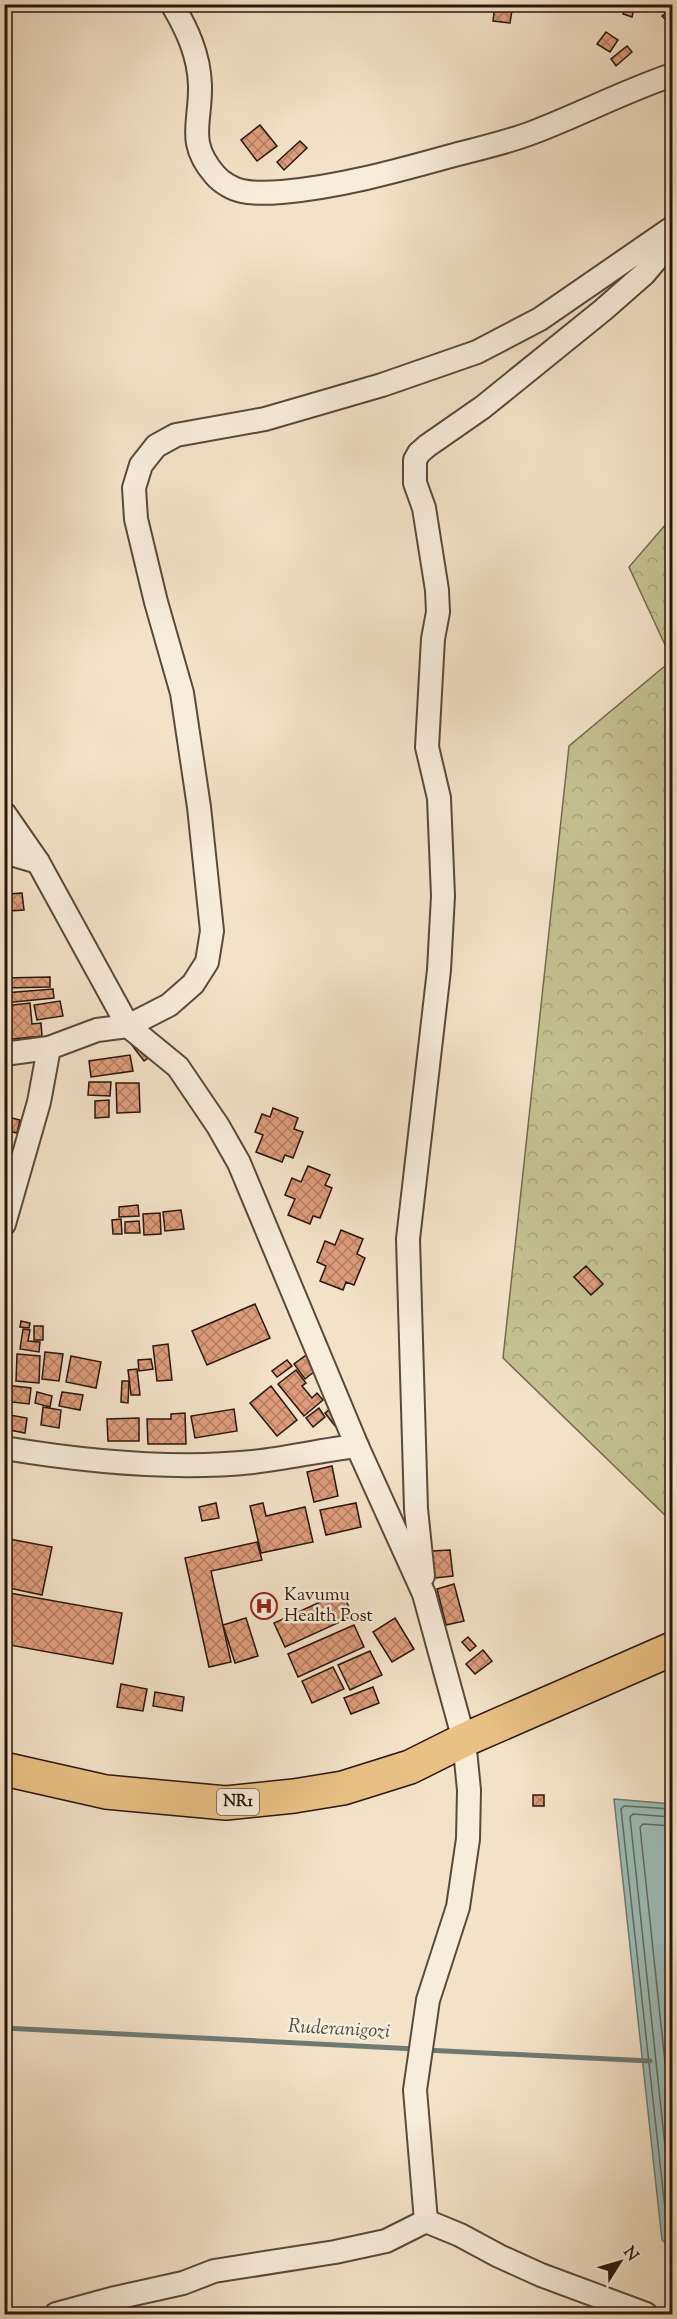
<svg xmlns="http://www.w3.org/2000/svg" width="677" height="2319" viewBox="0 0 677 2319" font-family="'Sorts Mill Goudy',serif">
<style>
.forest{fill:url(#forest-crowns);stroke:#766b4e;stroke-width:1.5}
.water{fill:#9cbdb7;stroke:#6e7a73;stroke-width:1.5}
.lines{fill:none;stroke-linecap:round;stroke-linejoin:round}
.shore{stroke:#626a62;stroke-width:1.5}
.stream{stroke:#6e7a73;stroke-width:5}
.building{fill:url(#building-cross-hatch);stroke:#28160c;stroke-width:1.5}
.minor-casing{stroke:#5b493b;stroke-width:26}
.highway-casing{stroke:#28160c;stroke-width:36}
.minor{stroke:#f8ecdb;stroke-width:22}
.highway{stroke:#eac184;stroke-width:33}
.labels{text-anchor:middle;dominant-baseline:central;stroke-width:5;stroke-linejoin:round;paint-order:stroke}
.shield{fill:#f8ecdb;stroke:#66564a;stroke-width:1.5}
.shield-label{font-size:16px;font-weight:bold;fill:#28160c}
.poi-label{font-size:18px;fill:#28160c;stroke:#f8ecdb;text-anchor:start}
.water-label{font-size:20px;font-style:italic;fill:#515048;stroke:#f8ecdb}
</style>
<defs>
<pattern id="forest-crowns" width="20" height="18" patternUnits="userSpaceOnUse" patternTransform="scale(1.5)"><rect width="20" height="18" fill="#c4c090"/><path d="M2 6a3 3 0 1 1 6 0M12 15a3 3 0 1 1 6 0" fill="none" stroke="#a8a47b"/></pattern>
<pattern id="building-cross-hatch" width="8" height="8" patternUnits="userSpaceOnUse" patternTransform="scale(1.5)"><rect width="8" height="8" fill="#de9c7b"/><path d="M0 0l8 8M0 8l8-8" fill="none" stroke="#b47e63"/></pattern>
</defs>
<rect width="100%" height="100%" fill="#f4e2c8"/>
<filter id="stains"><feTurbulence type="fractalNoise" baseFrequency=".00333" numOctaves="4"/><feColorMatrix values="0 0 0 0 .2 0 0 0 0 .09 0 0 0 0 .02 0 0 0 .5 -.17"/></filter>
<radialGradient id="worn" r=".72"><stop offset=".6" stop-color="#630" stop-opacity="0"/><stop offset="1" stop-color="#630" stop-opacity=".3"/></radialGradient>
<polygon class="forest" points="672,517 672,1522 503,1358 569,746 672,660 629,567"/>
<polygon class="water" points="614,1799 672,1804 672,2248 662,2240"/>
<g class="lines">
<g class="shore">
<polyline points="672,1809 624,1806 621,1809 668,2236 672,2240"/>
<polyline points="672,1817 633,1814 630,1817 672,2212"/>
<polyline points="672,1826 643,1824 640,1827 672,2128"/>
</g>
<g class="stream">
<polyline points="4,2028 416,2049"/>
<polyline points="425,2050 650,2061"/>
</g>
</g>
<g class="building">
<polygon points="495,4 513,4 510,23 493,21"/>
<polygon points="625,4 635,4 632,17 623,14"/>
<polygon points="671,9 672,15 666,20 662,16"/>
<polygon points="606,32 618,40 610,52 597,44"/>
<polygon points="627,46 632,52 616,66 611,59"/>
<polygon points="260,125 277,146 257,161 241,140"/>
<polygon points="300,141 307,148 284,170 277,162"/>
<polygon points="22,893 24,910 10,911 8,894"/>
<polygon points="50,977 50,987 4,988 4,978"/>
<polygon points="53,989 54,998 4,1003 4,993"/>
<polygon points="60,1001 63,1016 37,1020 34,1005"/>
<polygon points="30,1003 32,1024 41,1023 42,1036 4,1040 4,1006"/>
<polygon points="140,1038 152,1055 144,1061 131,1044"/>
<polygon points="130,1055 133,1071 91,1077 89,1061"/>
<polygon points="89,1082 111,1082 110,1096 88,1095"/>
<polygon points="116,1083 139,1083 140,1112 117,1113"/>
<polygon points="109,1100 109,1117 95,1118 95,1101"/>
<polygon points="273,1108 298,1118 294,1129 303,1132 293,1158 285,1155 282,1162 256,1152 263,1135 255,1132 262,1114 270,1117"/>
<polygon points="4,1116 20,1120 17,1133 4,1130"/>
<polygon points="308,1166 330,1175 325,1185 332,1188 320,1218 313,1216 310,1224 288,1215 295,1199 285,1195 292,1178 301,1182"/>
<polygon points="138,1205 139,1216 119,1217 119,1207"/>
<polygon points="181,1210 184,1229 165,1231 163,1212"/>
<polygon points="160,1213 161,1234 144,1235 143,1214"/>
<polygon points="121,1219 122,1234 113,1234 112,1220"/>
<polygon points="139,1221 140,1233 125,1233 125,1222"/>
<polygon points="341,1230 363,1239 357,1254 365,1258 354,1285 346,1282 343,1290 320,1281 326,1266 317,1262 325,1241 335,1245"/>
<polygon points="586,1266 603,1284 591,1295 574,1277"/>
<polygon points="255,1304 270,1338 207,1365 192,1331"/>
<polygon points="21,1321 30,1323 29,1328 20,1327"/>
<rect x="34" y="1326" width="9" height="14"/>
<polygon points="23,1329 30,1330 28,1341 40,1342 39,1352 20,1349"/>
<polygon points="168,1344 172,1380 157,1381 153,1346"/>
<polygon points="4,1346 11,1347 7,1365 4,1365"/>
<polygon points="45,1352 63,1354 59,1381 42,1379"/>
<polygon points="309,1353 320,1367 305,1379 294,1364"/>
<polygon points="17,1354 40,1356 39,1383 16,1381"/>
<polygon points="71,1356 101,1362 96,1388 66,1382"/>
<polygon points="151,1359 153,1369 139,1371 138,1360"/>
<polygon points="287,1360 292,1366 277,1377 272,1371"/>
<polygon points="137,1369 140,1395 131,1395 128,1370"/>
<polygon points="296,1370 306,1383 302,1386 312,1398 317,1393 323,1400 304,1416 278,1384"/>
<polygon points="122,1381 129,1381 128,1403 121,1402"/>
<polygon points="5,1385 31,1388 29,1404 4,1401"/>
<polygon points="271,1386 297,1420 277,1436 250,1403"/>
<polygon points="37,1392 52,1396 50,1407 35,1403"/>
<polygon points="62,1392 83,1395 80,1410 59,1406"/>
<polygon points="43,1407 61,1410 59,1428 41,1425"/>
<polygon points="332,1407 342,1420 335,1426 325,1413"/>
<polygon points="319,1408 325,1417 313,1427 306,1418"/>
<polygon points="234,1409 237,1431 195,1438 191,1416"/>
<polygon points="185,1413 186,1444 148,1444 147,1419 171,1419 171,1414"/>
<polygon points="4,1414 27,1418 25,1433 4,1429"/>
<polygon points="139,1418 139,1441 108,1441 107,1419"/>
<polygon points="332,1466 338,1496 314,1502 307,1472"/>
<polygon points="216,1503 219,1518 202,1521 199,1507"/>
<polygon points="263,1503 266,1516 305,1507 313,1542 261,1553 250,1506"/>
<polygon points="356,1503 361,1527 326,1535 320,1510"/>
<polygon points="4,1538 52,1547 42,1595 4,1587"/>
<polygon points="257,1542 262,1560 211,1571 231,1662 209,1667 185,1558"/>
<polygon points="450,1550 453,1576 435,1578 432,1551"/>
<polygon points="454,1584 464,1621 446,1625 437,1589"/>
<polygon points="4,1592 122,1613 113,1664 4,1644"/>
<polygon points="342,1592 353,1616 285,1647 274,1623"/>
<polygon points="246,1618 258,1656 235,1663 223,1625"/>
<polygon points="395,1618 414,1649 392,1662 373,1632"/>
<polygon points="354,1625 364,1647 298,1677 288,1654"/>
<polygon points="468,1637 476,1646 470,1651 462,1642"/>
<polygon points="483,1650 492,1661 475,1674 466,1664"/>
<polygon points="370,1651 382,1675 350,1690 338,1665"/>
<polygon points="333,1667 344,1689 312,1703 302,1681"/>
<polygon points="121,1684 147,1689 143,1711 117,1707"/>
<polygon points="373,1687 379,1703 351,1714 344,1698"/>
<polygon points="155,1692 184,1697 182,1711 153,1706"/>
<rect x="533" y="1795" width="11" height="11"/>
</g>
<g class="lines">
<defs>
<g id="minor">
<path d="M172,4c15,25 27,51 28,81 1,38 -14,57 15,90 6,7 17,14 27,16 13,3 27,2 40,1 56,-5 111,-20 165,-35 29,-8 59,-14 87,-25 47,-18 91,-41 138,-57"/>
<polyline points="4,813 38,862 128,1026 178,1067 218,1126 239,1163 357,1446 424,1594 464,1740 469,1790 468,1839 458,1907 428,2000 415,2090 426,2221"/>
<polyline points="4,852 38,862"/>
<polyline points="4,1054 49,1048 97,1030 128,1026 169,1005 193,984 207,962 212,931 199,807 182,693 156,602 136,519 134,488 141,465 156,446 176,435 265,419 382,385 477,352 540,319 672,228"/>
<polyline points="4,1224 39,1102 49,1048"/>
<path d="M4,1448c78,13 171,22 249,14 35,-4 69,-12 104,-16"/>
<polyline points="423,1576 416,1509 408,1239 439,970 443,896 439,798 427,747 433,639 438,612 437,590 424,508 415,483 415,460 419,453 427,446 483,407 603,310 644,274 672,241"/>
<polyline points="56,2314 111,2299 183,2283 214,2271 335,2252 386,2241 426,2221 460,2235 499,2256 541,2275 646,2314"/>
</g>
<polyline id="highway" points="4,1769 106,1792 226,1803 294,1796 343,1788 410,1767 464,1740 672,1649"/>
</defs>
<use href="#minor" class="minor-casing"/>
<use href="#highway" class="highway-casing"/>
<use href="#minor" class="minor"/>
<use href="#highway" class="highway"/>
</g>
<defs>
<symbol id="hospital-ring" viewBox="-11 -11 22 22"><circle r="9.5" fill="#f8ecdb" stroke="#8f2418" stroke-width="1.5"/><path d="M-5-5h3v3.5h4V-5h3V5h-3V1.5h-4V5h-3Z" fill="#8f2418"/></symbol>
</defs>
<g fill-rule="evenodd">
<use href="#hospital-ring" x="249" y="1591" width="30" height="30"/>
</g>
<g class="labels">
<rect class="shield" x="217" y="1789" width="42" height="26" rx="4.5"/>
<g class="shield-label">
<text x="238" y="1802">NR1</text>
</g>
<g class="poi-label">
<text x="284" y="1596">Kavumu<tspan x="284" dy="21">Health Post</tspan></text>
</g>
<g class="water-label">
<text transform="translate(339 2030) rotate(3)">Ruderanigozi</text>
</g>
</g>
<rect width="677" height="2319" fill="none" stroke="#f4e2c8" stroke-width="24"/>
<rect x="6" y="6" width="665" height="2307" fill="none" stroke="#28160c" stroke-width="3"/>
<rect x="12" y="12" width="653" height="2295" fill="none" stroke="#28160c" stroke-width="1.5"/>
<g transform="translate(620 2262) rotate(53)" stroke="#f8ecdb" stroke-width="4.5" paint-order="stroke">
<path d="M0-4.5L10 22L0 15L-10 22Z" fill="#28160c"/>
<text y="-9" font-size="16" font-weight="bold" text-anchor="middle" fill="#28160c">N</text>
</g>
<rect width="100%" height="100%" filter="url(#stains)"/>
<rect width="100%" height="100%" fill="url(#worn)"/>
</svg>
